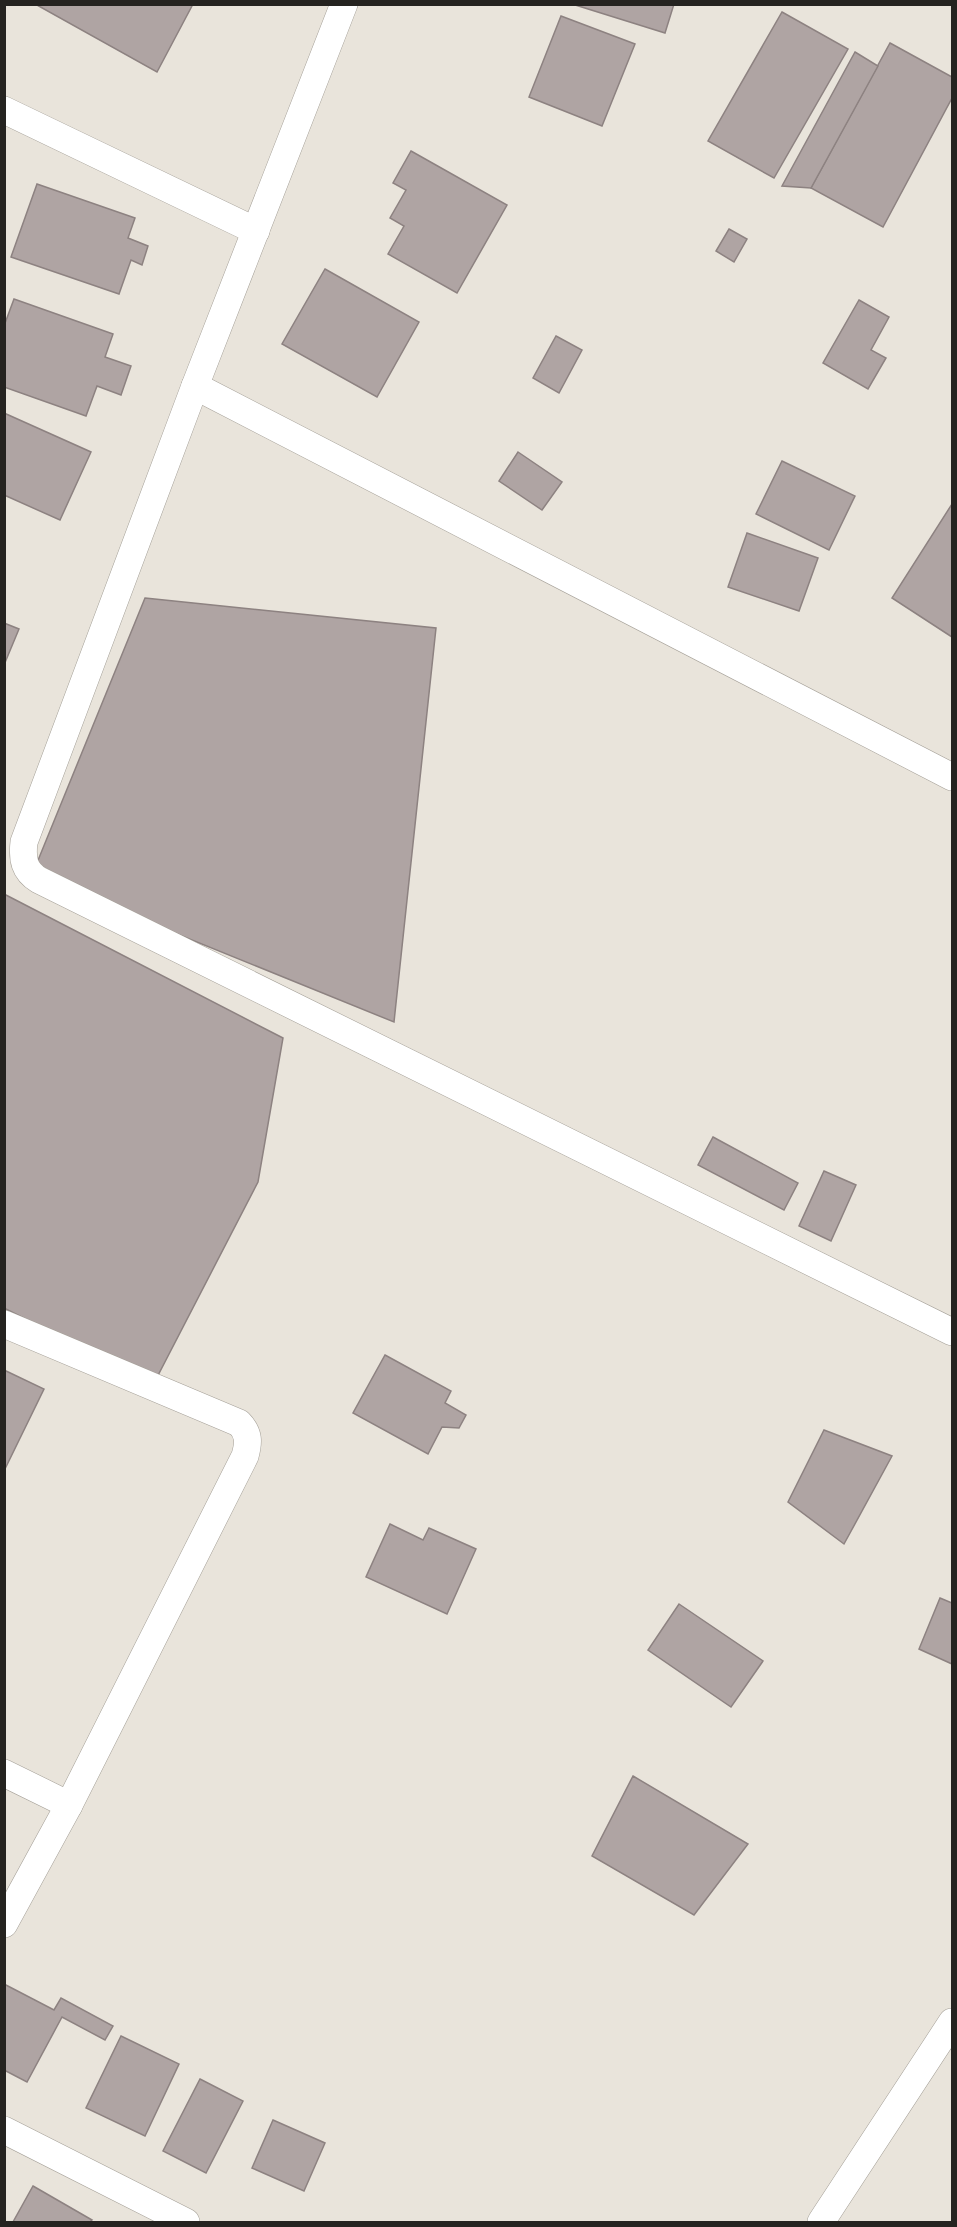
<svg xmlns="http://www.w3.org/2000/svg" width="957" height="2227" viewBox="0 0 957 2227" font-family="Roboto,sans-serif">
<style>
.building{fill:#afa4a3;stroke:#8d8281;stroke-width:1.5}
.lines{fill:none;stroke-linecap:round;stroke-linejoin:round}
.minor-casing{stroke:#a5a098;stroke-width:28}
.minor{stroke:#fff;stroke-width:27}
</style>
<rect width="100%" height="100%" fill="#e9e4db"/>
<g class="building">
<polygon points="35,4 193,4 157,72"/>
<polygon points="572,4 674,4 665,33"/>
<polygon points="782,12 848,49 774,178 708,141"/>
<polygon points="561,16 635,44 602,126 529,97"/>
<polygon points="890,43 952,77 952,98 883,227 811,188"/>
<polygon points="855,52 878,66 811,188 782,186"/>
<polygon points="411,151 507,205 457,293 388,254 404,226 390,218 406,190 393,183"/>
<polygon points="37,184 135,218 128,238 148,246 142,265 131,260 119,294 11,257"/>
<polygon points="729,229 747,239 734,262 716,251"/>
<polygon points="325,269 419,322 377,397 282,344"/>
<polygon points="14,299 113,334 105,357 131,366 121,395 97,386 86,416 4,387 4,326"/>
<polygon points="859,300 889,317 871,350 886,358 868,389 823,363"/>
<polygon points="556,336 582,350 559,393 533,378"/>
<polygon points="4,413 91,452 60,520 4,495"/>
<polygon points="518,452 562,482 542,510 499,481"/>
<polygon points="782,461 855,496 829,550 756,514"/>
<polygon points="952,504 952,637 892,598"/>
<polygon points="747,533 818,558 799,611 728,587"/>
<polygon points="145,598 436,628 394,1022 32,875"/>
<polygon points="4,623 19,629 4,665"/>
<polygon points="4,894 283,1038 258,1182 153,1385 4,1308"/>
<polygon points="713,1137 798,1183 784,1210 698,1165"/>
<polygon points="824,1171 856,1185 831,1241 799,1226"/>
<polygon points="385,1355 451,1391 445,1403 466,1415 459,1428 442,1427 428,1454 353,1413"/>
<polygon points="4,1370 44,1389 4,1471"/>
<polygon points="824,1430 892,1456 844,1544 788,1502"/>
<polygon points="390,1524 423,1540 429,1528 476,1549 447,1614 366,1577"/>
<polygon points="940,1598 952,1603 952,1664 919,1649"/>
<polygon points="679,1604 763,1661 731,1707 648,1650"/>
<polygon points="633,1776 748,1844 694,1915 592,1856"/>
<polygon points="4,1984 54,2010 61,1998 113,2026 105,2040 62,2017 27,2082 4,2070"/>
<polygon points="121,2036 179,2064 145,2136 86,2108"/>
<polygon points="200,2079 243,2101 206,2173 163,2151"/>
<polygon points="273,2120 325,2143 304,2191 252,2168"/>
<polygon points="33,2186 92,2220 90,2222 13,2222"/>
</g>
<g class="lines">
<defs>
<g id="minor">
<path d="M344,4l-149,382 -171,456c-2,17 0,29 15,38l913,452"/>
<polyline points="4,110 256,231"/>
<polyline points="195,386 952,777"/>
<path d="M4,1324l235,99c10,10 10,19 6,33l-176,349 -65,119"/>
<polyline points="4,1773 69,1805"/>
<polyline points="4,2130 186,2222"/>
<polyline points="821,2222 952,2022"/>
</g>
</defs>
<use href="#minor" class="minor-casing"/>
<use href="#minor" class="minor"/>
</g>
<rect width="957" height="2227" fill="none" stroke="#252320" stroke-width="12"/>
</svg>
